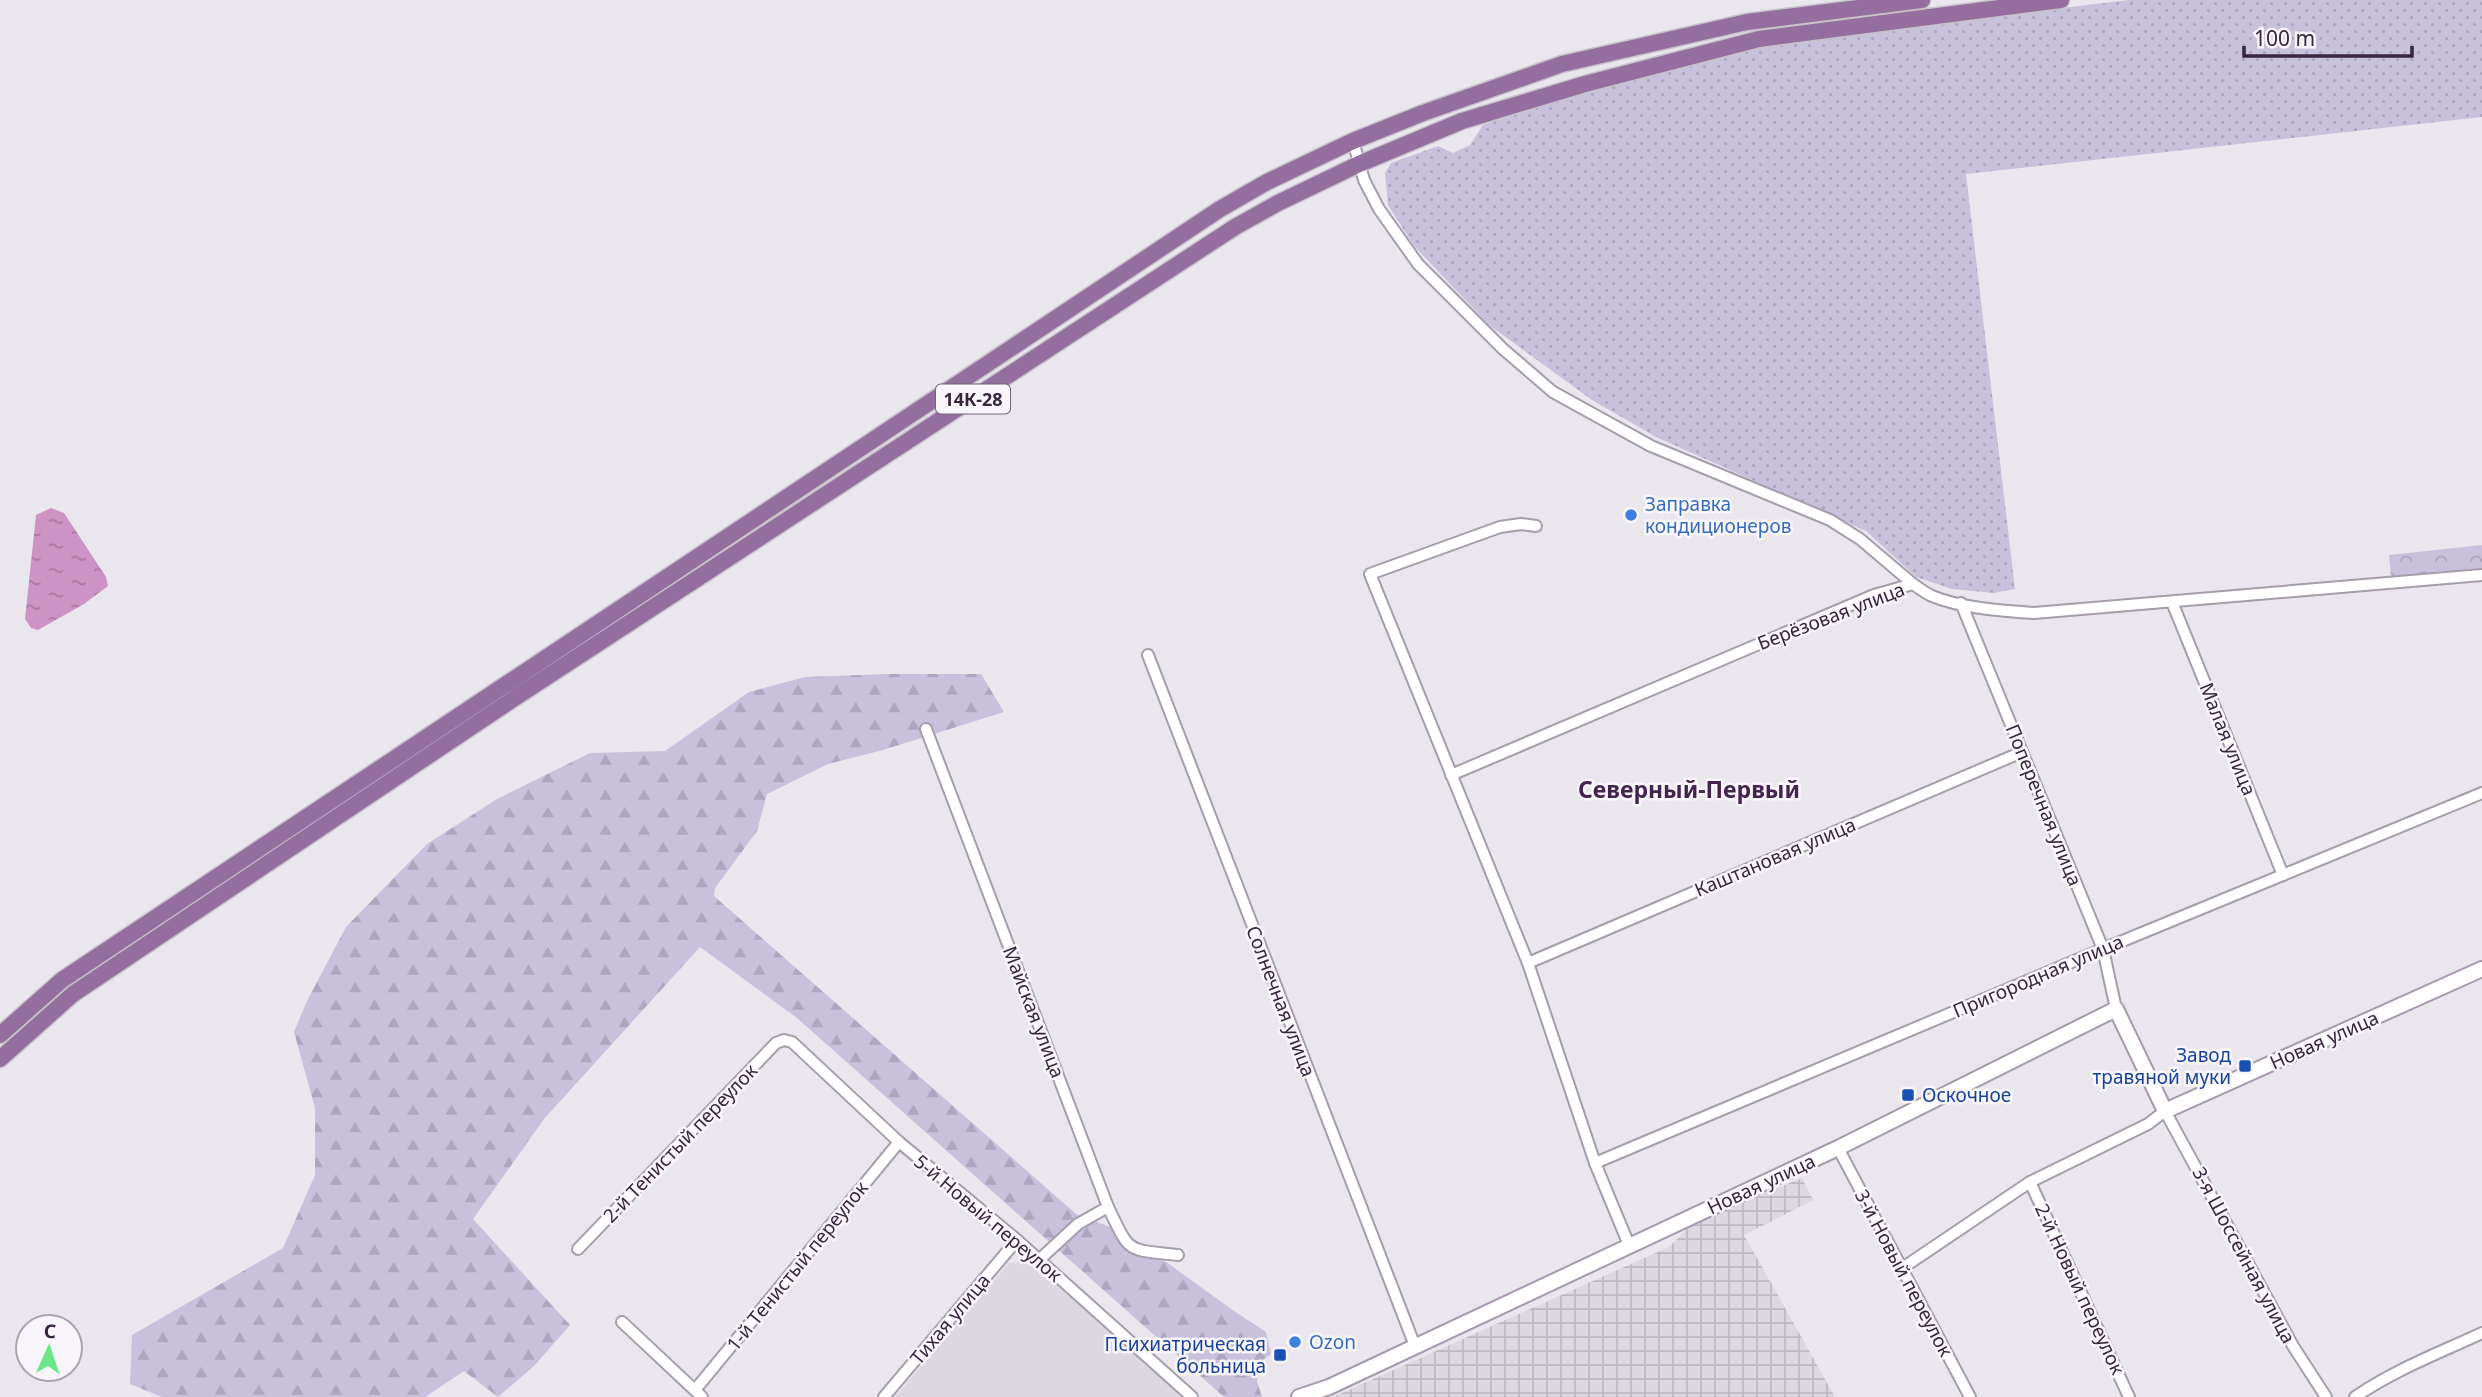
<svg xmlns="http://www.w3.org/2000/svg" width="2482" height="1397" viewBox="0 0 2482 1397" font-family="'Noto Sans',sans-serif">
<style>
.built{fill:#ddd7e1}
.industrial{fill:url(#industrial-grid)}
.grass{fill:url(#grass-dots)}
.forest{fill:url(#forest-firs)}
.park{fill:url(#park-crowns)}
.water{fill:url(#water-ripples)}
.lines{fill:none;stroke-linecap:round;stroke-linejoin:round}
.street-casing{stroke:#a69dab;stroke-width:14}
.secondary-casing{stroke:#a799ad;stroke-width:18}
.primary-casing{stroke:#c7c2c9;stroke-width:19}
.street{stroke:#fff;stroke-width:10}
.secondary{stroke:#fff;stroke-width:14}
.primary{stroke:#936e9f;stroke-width:16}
.shop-dot{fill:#3f7fe0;stroke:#f8f6fa;stroke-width:2.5}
.transit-dot{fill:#1a4fb4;stroke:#f8f6fa;stroke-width:2.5}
.labels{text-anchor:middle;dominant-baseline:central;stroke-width:5;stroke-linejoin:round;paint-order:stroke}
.shield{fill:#f8f6fa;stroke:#726476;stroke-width:2}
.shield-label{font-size:18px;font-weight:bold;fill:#38263e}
.shop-label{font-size:19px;fill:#366cbe;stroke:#f8f6fa;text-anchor:start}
.street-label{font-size:19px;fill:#38263e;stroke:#f8f6fa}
.transit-label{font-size:19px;fill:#164399;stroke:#f8f6fa;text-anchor:end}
.quarter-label{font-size:23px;font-weight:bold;fill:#44234f;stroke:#f8f6fa}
</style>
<defs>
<pattern id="industrial-grid" width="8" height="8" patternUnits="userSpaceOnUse" patternTransform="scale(1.75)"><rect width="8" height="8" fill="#ddd7e1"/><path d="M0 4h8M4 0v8" fill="none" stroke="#beb8c2"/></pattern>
<pattern id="grass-dots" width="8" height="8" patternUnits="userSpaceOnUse" patternTransform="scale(1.75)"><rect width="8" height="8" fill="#c8c1dc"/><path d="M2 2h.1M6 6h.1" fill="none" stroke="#ada6be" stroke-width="1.8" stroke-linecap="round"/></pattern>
<pattern id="forest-firs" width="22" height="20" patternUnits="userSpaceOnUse" patternTransform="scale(1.75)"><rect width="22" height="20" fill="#c8c1dc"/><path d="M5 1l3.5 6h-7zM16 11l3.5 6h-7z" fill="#ada6be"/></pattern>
<pattern id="park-crowns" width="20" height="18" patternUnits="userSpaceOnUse" patternTransform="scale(1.75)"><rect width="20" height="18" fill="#c8c1dc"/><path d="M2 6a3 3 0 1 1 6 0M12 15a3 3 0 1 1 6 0" fill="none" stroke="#ada6be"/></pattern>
<pattern id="water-ripples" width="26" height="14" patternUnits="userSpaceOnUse" patternTransform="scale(1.75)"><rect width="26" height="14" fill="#cd93c4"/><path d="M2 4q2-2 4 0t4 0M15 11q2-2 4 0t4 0" fill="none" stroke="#a778a1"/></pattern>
</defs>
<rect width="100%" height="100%" fill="#eae6ee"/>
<polygon class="built" points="1028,1260 1183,1397 895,1397 1009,1263"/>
<polygon class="industrial" points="1802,1178 1813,1200 1744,1235 1835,1397 1333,1397 1669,1247 1695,1221"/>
<polygon class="grass" points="2129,0 2482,0 2482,117 1966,174 2015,589 1994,593 1952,589 1916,577 1866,531 1656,437 1592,400 1489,325 1414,246 1388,205 1385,173 1391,163 1438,146 1453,153 1470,145 1483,125 1588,91 1772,42"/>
<polygon class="forest" points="887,674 981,674 1004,712 883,750 828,764 767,794 757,831 715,888 714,896 1076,1214 1126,1233 1234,1311 1266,1332 1271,1354 1261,1361 1257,1381 1262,1397 1224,1397 797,1018 700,947 544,1119 473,1219 570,1325 534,1366 498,1397 464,1371 425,1397 162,1397 130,1384 132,1335 283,1248 315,1175 315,1108 294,1032 307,1001 346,927 427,844 497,799 590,753 665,751 749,692 805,677"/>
<polygon class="park" points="2482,545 2482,570 2391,578 2389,555"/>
<polygon class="water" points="51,508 64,513 106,577 108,586 84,604 38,630 31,628 25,619 36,515"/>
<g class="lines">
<defs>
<g id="street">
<polyline points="1353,141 1364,180 1379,209 1418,264 1503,349 1553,392 1651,446 1830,520 1860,539 1913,584"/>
<polyline points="1536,526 1521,524 1500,527 1370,574 1528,963 1595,1163 1629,1245"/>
<polyline points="2172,602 2283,875"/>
<polyline points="1961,603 2103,949 2116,1009"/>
<polyline points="1148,655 1415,1346"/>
<path d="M926,729l182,478c23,48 18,42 70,48"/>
<path d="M1451,775l423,-180 39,-11c6,4 12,9 19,12 28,12 72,15 102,17l448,-38"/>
<polyline points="1528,963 2022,752"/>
<polyline points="1838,1148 1970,1397"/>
<polyline points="1595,1163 2103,949 2482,793"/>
<polyline points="2030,1182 2129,1397"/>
<polyline points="578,1249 776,1043 784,1040 792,1042 899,1142 1017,1240 1192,1397"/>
<polyline points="1039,1260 1078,1224 1108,1207"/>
<polyline points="1901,1269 2030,1182 2148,1124 2165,1111 2293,1346 2326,1397"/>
<polyline points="622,1322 702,1397"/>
<polyline points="695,1390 899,1142"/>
<polyline points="884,1397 1017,1240"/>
<path d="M2355,1397c39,-27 84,-44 127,-64"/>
</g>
<polyline id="secondary" points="1299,1397 1329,1387 1838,1148 2116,1009 2165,1111 2482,969"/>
<g id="primary">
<polyline points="0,1035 62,980 1220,209 1267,182 1353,141 1423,113 1562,64 1747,22 1922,0"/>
<polyline points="0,1059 73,994 516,697 1235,227 1278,203 1359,164 1462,121 1585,84 1759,39 2061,0"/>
</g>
</defs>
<use href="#street" class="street-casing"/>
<use href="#secondary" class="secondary-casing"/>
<use href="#primary" class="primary-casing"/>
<use href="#street" class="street"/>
<use href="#secondary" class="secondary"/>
<use href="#primary" class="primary"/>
</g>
<g class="shop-dot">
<circle cx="1631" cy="515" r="7"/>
<circle cx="1295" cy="1342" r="7"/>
</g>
<g class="transit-dot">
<rect x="2238" y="1059" width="14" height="14" rx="3.5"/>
<rect x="1901" y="1088" width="14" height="14" rx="3.5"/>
<rect x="1273" y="1348" width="14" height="14" rx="3.5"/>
</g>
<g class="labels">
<rect class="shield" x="936" y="384.5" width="74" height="29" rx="5"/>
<g class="shield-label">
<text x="973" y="399">14К-28</text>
</g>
<g class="shop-label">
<text x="1645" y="504">Заправка<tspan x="1645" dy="22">кондиционеров</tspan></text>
<text x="1309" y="1342">Ozon</text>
</g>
<g class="street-label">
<text transform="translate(1831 616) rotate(-21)">Берёзовая улица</text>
<text transform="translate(2228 739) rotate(68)">Малая улица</text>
<text transform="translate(2044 805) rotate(68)">Поперечная улица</text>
<text transform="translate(1775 857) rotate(-23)">Каштановая улица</text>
<text transform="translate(2038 976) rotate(-23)">Пригородная улица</text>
<text transform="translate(1281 1001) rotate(69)">Солнечная улица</text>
<text transform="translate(1034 1012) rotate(69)">Майская улица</text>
<text transform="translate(2324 1040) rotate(-24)">Новая улица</text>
<text transform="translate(680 1143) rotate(-46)">2-й Тенистый переулок</text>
<text transform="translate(1761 1184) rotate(-25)">Новая улица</text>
<text transform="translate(988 1218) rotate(40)">5-й Новый переулок</text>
<text transform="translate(2244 1255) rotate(62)">3-я Шоссейная улица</text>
<text transform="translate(797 1266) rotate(-51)">1-й Тенистый переулок</text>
<text transform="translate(1904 1273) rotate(62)">3-й Новый переулок</text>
<text transform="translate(2080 1289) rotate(65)">2-й Новый переулок</text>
<text transform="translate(950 1319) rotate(-50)">Тихая улица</text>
</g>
<g class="transit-label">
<text x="2231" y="1055">Завод<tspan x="2231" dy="22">травяной муки</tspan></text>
<text x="1922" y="1095" text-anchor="start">Оскочное</text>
<text x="1266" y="1344">Психиатрическая<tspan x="1266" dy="22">больница</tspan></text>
</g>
<g class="quarter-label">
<text x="1689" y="789">Северный-Первый</text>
</g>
</g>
<g transform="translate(49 1348) rotate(3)"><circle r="33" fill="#f8f6fa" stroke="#aba3af" stroke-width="2"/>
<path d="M0-5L12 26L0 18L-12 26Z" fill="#6be689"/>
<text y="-10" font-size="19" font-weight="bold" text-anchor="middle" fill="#38263e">С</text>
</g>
<path d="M2244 46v10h168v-10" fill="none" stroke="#38263e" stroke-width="3.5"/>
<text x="2254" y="46" font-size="21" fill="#38263e" stroke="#f8f6fa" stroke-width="5" paint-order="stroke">100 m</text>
</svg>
